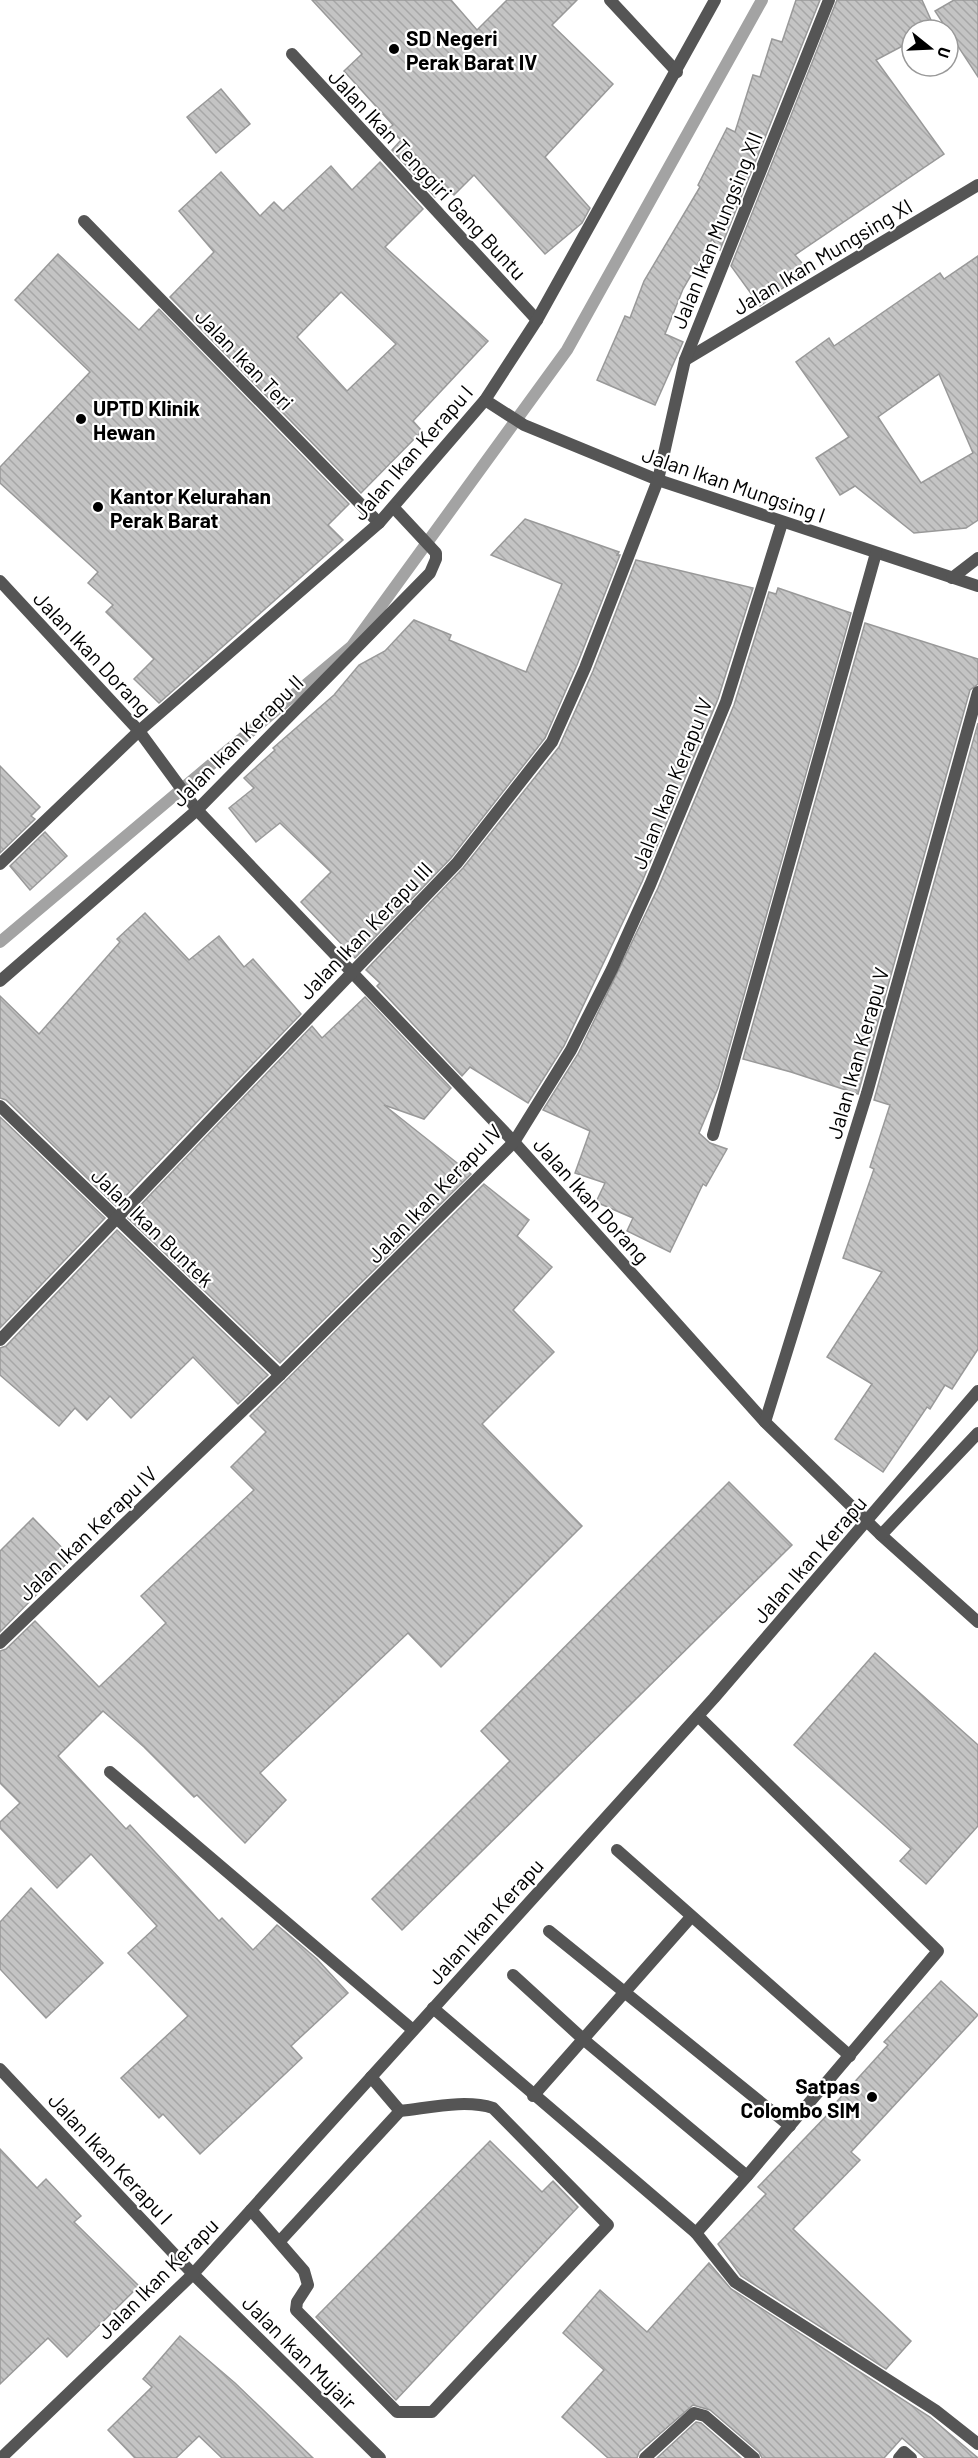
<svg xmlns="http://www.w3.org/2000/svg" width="978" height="2458" viewBox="0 0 978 2458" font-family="Barlow,sans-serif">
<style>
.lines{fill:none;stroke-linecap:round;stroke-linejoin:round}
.stream{stroke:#a3a3a3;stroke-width:12}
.building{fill:url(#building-back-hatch);stroke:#999;stroke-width:1.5;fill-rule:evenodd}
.service{stroke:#555;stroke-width:12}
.minor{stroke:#555;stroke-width:12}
.poi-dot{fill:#000;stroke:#fff;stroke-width:2}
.labels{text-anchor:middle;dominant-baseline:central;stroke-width:4.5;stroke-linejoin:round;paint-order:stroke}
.poi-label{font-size:21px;font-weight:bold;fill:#000;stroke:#fff;text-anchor:start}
.street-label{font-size:21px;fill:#000;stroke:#fff}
</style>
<defs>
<pattern id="building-back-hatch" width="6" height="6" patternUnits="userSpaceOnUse" patternTransform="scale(1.5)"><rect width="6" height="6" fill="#c4c4c4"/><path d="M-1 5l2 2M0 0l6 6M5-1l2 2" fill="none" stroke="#a7a7a7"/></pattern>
</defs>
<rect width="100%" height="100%" fill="#fff"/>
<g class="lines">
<polyline class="stream" points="0,942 352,646 567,350 762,0"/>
</g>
<g class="building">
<polygon points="312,0 451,0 477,30 507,0 577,0 552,25 613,84 545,157 590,208 582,223 545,254 474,175 454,195 446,187 435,197 392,150 401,140 389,128 393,125 344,71 362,54"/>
<polygon points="796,0 820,0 720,250 712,239 683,289 665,334 683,342 655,405 597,380 625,316 630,318 644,281 700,187 698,185 727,128 735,132 753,75 760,77 772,39 782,42"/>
<polygon points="837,0 922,0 935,29 912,30 912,41 876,60 944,154 795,255 807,269 760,306 731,266"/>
<polygon points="954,0 978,0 978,77 935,11"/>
<polygon points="221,89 250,124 216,153 187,117"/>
<path d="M380,162l43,47 -38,38 103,94 -75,80 9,10 -61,62 -191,-196 44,-45 -35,-41 42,-39 39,44 14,-14 9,9 48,-45 21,24zM341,292l55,52 -49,47 -50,-54z"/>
<polygon points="58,254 139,330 159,309 349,504 328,525 343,540 159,703 134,679 154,659 106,612 113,605 88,583 98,572 0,483 0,467 90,372 15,300"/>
<path d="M978,256v264l-12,8 -52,5 -59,-47 -15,9 -24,-37 33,-21 -53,-75 33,-24 5,8 106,-73 4,6zM939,374l34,79 -52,30 -43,-66z"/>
<polygon points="525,519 619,552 617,555 620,555 577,665 545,738 451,858 355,958 301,902 331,872 280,823 256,842 229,808 254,788 244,778 275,750 273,748 334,695 359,665 385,651 414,620 451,635 449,640 526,672 562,584 491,555"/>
<polygon points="636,560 753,588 718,699 642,882 564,1046 528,1103 470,1067 462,1076 377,986 380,983 366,970 463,868 559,747 593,671"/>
<polygon points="778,588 851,613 718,1088 699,1133 710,1143 727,1149 706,1186 703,1184 670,1252 627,1231 633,1218 596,1202 605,1183 575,1173 590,1131 543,1110 578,1054 658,888 734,705 769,592 776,594"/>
<polygon points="865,623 978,659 978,684 970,690 858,1094 791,1072 743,1059"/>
<polygon points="978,723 978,1349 952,1389 945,1385 930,1409 927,1407 883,1472 835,1439 872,1384 827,1357 882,1272 843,1258 874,1169 870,1167 890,1105 874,1100"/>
<polygon points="0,766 40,807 31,816 35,819 0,853"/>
<polygon points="45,832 67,856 30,890 10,866"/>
<polygon points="145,913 189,960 219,936 244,967 253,959 301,1014 116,1206 6,1100 0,1098 0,996 39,1034 120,942 117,939"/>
<polygon points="365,997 451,1088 424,1119 384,1105 471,1174 280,1363 128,1218 312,1026 322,1038"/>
<polygon points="0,1117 105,1218 0,1328"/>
<polygon points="484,1184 529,1220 517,1236 552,1267 513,1310 554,1352 482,1424 582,1526 441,1667 408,1633 260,1773 286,1800 245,1843 197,1795 194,1797 144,1747 103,1711 58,1756 126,1829 130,1825 219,1921 222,1918 253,1950 277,1925 317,1959 348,1993 291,2046 302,2058 200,2154 163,2114 159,2118 121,2078 188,2016 128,1953 157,1926 91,1854 57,1888 0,1828 0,1822 20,1803 0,1783 0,1651 6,1649 35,1621 99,1687 166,1623 141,1596 254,1490 231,1467 266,1432 250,1416"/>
<polygon points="117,1230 268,1375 238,1404 193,1357 131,1418 110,1396 87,1420 75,1408 59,1426 0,1375 0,1348 6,1346"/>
<polygon points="729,1482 792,1545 402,1930 372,1899 510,1761 481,1731"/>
<polygon points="33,1518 72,1558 0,1632 0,1551"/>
<polygon points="875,1653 978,1745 978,1826 926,1884 900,1861 911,1849 794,1745"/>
<polygon points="31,1888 103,1963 46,2018 0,1969 0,1922"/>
<polygon points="941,1981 978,2015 851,2152 860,2160 793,2229 911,2341 886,2369 741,2276 718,2244 766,2194 758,2187 831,2111 830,2109 888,2045 884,2042"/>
<polygon points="490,2141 542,2192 553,2181 578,2207 396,2400 316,2317"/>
<polygon points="0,2149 37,2188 46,2179 81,2216 74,2222 139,2286 67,2357 48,2338 0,2384"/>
<polygon points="709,2263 731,2289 930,2417 978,2458 925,2458 902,2438 884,2458 762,2458 759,2452 710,2410 693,2405 639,2452 637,2458 608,2458 562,2417 604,2370 563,2333 600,2290 647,2332"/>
<polygon points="180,2336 235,2383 313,2458 222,2458 199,2436 176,2458 135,2458 108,2430 152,2387 143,2379"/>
<polygon points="696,2422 701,2423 741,2458 657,2458"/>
</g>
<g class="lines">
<g class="service">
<polyline points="617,1850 850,2056"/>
<polyline points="549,1931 790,2126"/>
<polyline points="513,1975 583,2039 747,2176"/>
<polyline points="433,2008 696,2233 735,2282 935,2410 978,2444"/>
<polyline points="371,2077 400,2111"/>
<polyline points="533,2096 691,1917"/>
<path d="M251,2210l53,61 4,14 -11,17 -1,8 101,102h35l176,-187 -115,-117c-28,-9 -64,0 -93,3l-120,130"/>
<polyline points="696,2233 747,2176 938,1951 698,1716"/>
</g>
<g class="minor">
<polyline points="610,0 677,72"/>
<polyline points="292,54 537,320"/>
<polyline points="84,221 379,523"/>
<polyline points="685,360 978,185"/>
<polyline points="485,400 524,425 658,480 978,586"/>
<polyline points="952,578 978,558"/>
<polyline points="0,581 139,731 197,810 514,1142 765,1422 881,1535 978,1622"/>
<polyline points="0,864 139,731 379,523 485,400 537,320 715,0"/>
<polyline points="0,981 197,810 430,573 436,559 436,553 394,508"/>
<polyline points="0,1106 280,1375"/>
<polyline points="713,1135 876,553"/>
<polyline points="0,1340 457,863 552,742 585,668 658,480 685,360 829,0"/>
<polyline points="765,1422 867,1093 978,692"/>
<polyline points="881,1535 978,1433"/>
<polyline points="0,1643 280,1375 514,1142 571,1050 612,969 650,885 726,702 782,523"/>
<polyline points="110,1772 413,2030"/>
<polyline points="0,2069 193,2274 380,2458"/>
<polyline points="1,2458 193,2274 714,1698 978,1391"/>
<polyline points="645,2458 694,2413 705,2416 754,2458"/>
<polyline points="899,2458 904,2452 911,2458"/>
</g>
</g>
<g class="poi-dot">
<circle cx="394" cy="49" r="6"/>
<circle cx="81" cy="419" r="6"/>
<circle cx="98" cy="507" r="6"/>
<circle cx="872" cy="2097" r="6"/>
</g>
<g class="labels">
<g class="poi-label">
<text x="406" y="37">SD Negeri<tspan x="406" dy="24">Perak Barat IV</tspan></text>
<text x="93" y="407">UPTD Klinik<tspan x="93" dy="24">Hewan</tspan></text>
<text x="110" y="495">Kantor Kelurahan<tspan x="110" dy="24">Perak Barat</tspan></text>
<text x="860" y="2085" text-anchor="end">Satpas<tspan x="860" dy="24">Colombo SIM</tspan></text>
</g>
<g class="street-label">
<text transform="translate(428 174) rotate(47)">Jalan Ikan Tenggiri Gang Buntu</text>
<text transform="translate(716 230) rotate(-68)">Jalan Ikan Mungsing XII</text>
<text transform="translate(822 256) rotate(-31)">Jalan Ikan Mungsing XI</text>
<text transform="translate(245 359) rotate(46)">Jalan Ikan Teri</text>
<text transform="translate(412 452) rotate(-49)">Jalan Ikan Kerapu I</text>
<text transform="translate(734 484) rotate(19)">Jalan Ikan Mungsing I</text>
<text transform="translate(93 653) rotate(47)">Jalan Ikan Dorang</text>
<text transform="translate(237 740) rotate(-45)">Jalan Ikan Kerapu II</text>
<text transform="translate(671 783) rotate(-68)">Jalan Ikan Kerapu IV</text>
<text transform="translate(365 930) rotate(-46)">Jalan Ikan Kerapu III</text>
<text transform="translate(857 1053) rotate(-74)">Jalan Ikan Kerapu V</text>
<text transform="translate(434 1193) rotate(-46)">Jalan Ikan Kerapu IV</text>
<text transform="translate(592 1200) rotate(48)">Jalan Ikan Dorang</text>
<text transform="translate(153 1227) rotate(44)">Jalan Ikan Buntek</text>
<text transform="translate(87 1533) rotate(-44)">Jalan Ikan Kerapu IV</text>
<text transform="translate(809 1559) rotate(-49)">Jalan Ikan Kerapu</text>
<text transform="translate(485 1921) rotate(-48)">Jalan Ikan Kerapu</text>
<text transform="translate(111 2158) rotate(47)">Jalan Ikan Kerapu I</text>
<text transform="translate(157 2278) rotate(-45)">Jalan Ikan Kerapu</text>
<text transform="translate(300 2352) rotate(45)">Jalan Ikan Mujair</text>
</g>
</g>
<g transform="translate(930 48) rotate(108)"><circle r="28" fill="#ffffff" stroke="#999999" stroke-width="1.5"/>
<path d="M0-4.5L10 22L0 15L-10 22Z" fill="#000000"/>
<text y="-9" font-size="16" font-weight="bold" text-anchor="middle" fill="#000000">U</text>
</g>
</svg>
